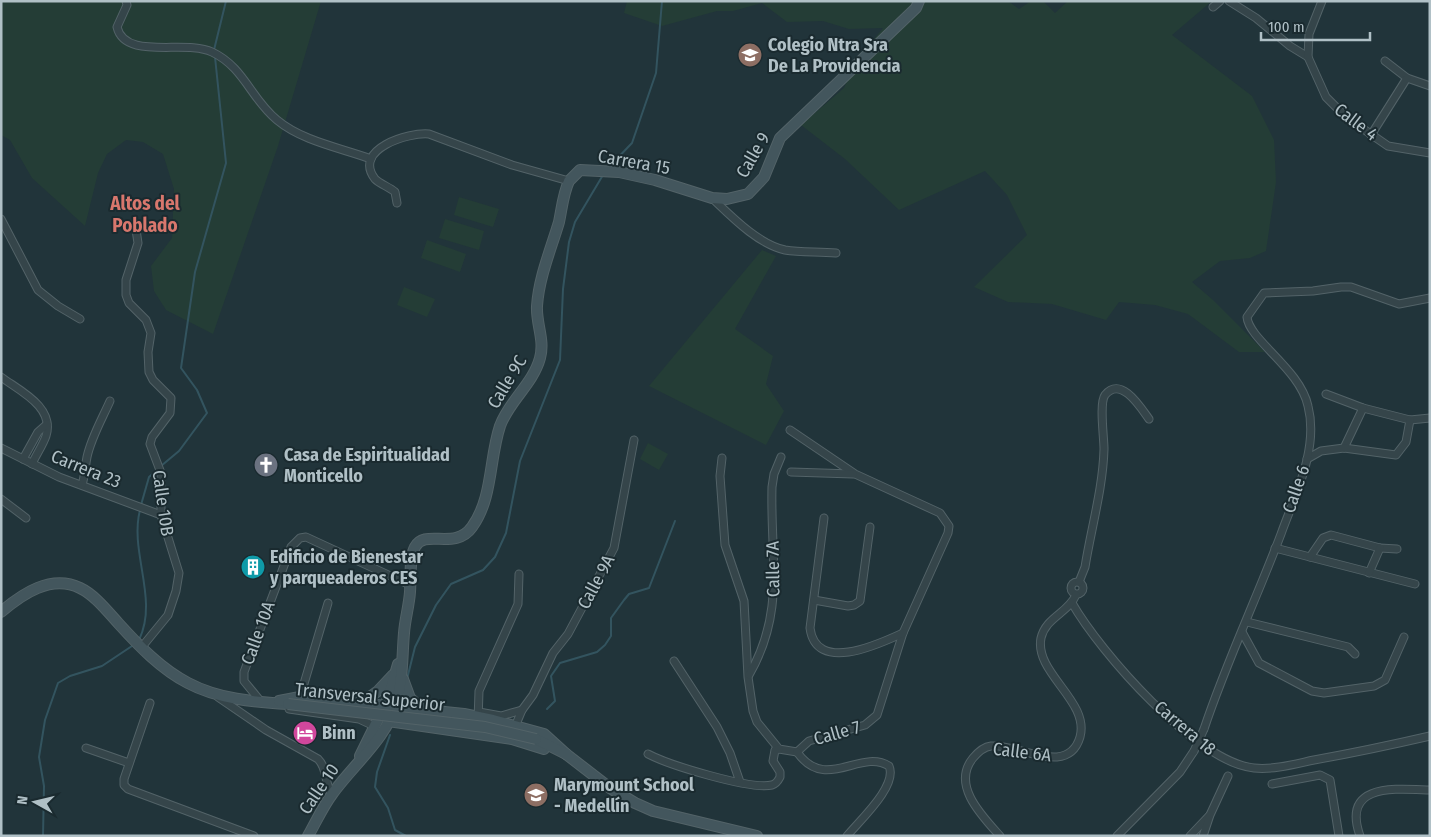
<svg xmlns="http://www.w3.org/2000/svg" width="1431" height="837" viewBox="0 0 1431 837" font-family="'Fira Sans Condensed',sans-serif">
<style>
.green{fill:#243d36}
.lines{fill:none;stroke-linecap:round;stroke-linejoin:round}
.stream{stroke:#33545f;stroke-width:2}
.street-casing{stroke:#536368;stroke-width:9}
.secondary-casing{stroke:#536368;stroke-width:12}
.street{stroke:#35454a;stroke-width:7}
.secondary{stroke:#43565d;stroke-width:10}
.street-bridge-casing{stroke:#536368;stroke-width:9;stroke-linecap:butt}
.secondary-bridge-casing{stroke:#536368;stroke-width:12;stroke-linecap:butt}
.street-bridge{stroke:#35454a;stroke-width:7}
.secondary-bridge{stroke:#43565d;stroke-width:10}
.labels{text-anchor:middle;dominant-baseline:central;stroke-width:4;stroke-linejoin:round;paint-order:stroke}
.poi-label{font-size:18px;font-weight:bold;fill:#b0c0c6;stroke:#1a2a2f;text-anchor:start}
.street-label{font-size:18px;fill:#b0c0c6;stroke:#1a2a2f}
.neighbourhood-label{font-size:19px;font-weight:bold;fill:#d8776d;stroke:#1a2a2f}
</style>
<rect width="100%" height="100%" fill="#21343a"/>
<g class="green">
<polygon points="1,1 321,1 278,146 213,334 166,310 154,291 151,266 172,238 174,189 163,154 143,142 126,140 107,154 98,173 85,226 32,178 10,140 1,135"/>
<polygon points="627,1 1008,1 1019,9 1031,1 1043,1 1055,13 1068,1 1212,1 1172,35 1252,96 1274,140 1276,182 1266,251 1250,258 1220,261 1192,282 1213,300 1265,352 1239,352 1188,314 1155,305 1119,302 1106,320 1052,304 1008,302 974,287 1027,235 1007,195 985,171 899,210 845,159 801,125 844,88 856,61 883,28 849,29 823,21 787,22 762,3 733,11 717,11 662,26 624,13"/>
<polygon points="459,197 499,209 493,227 454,215"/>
<polygon points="445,219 484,231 479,250 439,238"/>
<polygon points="427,240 466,254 460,272 421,258"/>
<polygon points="762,250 776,256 735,329 773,356 766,384 784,411 766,445 649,386"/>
<polygon points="404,287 435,299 427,317 397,305"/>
<polygon points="648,443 668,454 659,470 640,459"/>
</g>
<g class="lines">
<g class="stream">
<polyline points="214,50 226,1"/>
<polyline points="609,167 632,143 656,73 662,1"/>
<polyline points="161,466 179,451 207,413 197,390 181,368 195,272 226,163 215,57"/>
<polyline points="141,505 149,477 157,470"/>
<path d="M139,640c20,-41 -10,-88 1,-130"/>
<polyline points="407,679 415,647 436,605 451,584 483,570 495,557 506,533 520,461 560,360 563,289 569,242 575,222 603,175"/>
<polyline points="547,709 555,701 551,676 560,663 597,652 605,645 611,636 611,618 624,600 629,594 649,588 675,521"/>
<polyline points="390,735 377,772 375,787 388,808 395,830 406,836"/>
<polyline points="43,836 44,786 39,757 45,720 58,683 70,676 102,666 132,646"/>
</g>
<defs>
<g id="street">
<path d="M126,1l1,4 -10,22c8,34 68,12 95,25 32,15 39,47 65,68 25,21 64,28 94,39"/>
<polyline points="1229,1 1256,18 1290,46 1308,57"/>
<polyline points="1322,1 1309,34 1308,57 1326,97 1346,117 1388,146 1430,153"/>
<polyline points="1213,7 1220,1"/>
<polyline points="1385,61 1407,78 1430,86"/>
<polyline points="1371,135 1407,78"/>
<path d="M712,198c20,19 46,46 73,52 17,3 35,1 51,3"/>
<path d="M397,203l-2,-11c-6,-5 -15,-8 -20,-13 -23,-30 34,-47 54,-45l83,31 57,16"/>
<polyline points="1,219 38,290 58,306 80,319"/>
<polyline points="135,223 138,243 126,280 126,295 129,303 146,320 151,333 148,352 149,372 153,380 171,398 170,413 152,437 150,444 161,473 161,515 179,573 176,591 168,615 141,648"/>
<path d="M1,377c19,14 54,30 45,59 -3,9 -10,19 -14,28"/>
<polyline points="1326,394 1363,408 1410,420 1430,418"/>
<polyline points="790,430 855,474 940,513 949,526 948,533 903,633 877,715 865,725 809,741 797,752"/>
<polyline points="1,448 59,477 161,515"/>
<polyline points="1344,448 1363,408"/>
<polyline points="722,458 720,476 725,545 744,601 748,677 753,711 757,722 779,749 797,752"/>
<polyline points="23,459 38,432 47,424"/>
<polyline points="1307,459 1321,451 1344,448 1396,455 1406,442 1410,420"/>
<polyline points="791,472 853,474"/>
<path d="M82,485c3,-10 3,-18 5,-28 4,-19 15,-38 23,-56"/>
<polyline points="1,499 26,518"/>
<path d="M824,518l-14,110c6,46 69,16 93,5"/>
<polyline points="1275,548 1415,584"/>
<polyline points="1310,557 1323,538 1331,535 1380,548 1397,549"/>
<polyline points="1369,573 1380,548"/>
<circle cx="1077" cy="588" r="6"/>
<path d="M1079,582l6,-15c6,-38 18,-79 19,-118 0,-12 -5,-46 1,-54 16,-20 36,13 44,24"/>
<polyline points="814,600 848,606 854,605 860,601 870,527"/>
<path d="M1072,603c28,49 124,159 182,165 20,2 41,-4 60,-8 39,-7 77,-15 116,-24"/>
<polyline points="1247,622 1348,647 1355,654"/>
<polyline points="1242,632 1259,663 1312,691 1324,693 1374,686 1385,680 1404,637"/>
<polyline points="674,661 717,727 730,753 740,782"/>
<path d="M749,675c37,-64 21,-118 23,-188l2,-13 7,-17"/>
<path d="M218,697l48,33 52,29c10,10 6,24 14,35"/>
<polyline points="300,697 328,603"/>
<polyline points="150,703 124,779 124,785 128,789 254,836"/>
<polyline points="262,703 244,681 244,672 291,547 300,538 306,537 410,585"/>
<polyline points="289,709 359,719 374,726"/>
<polyline points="479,712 501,716 522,710"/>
<polyline points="478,721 479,691 518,604 519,574"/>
<polyline points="514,729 522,710 533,695 553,653 568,634 614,548 634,440"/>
<path d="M1204,729c22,-66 52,-129 77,-195 14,-39 38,-85 27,-128 -8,-37 -59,-66 -61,-89l17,-24 49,-2 28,-4h10l48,17 31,-6"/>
<polyline points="86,748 129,763"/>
<path d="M797,752c29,41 63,-4 92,14 9,20 -30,55 -42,70"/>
<path d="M648,754c21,11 102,36 124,31 4,-1 6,-4 8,-8v-5l-7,-11 2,-11 4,-1"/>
<polyline points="1272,784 1320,775 1330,780 1339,836"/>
<path d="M1000,836c-18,-20 -49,-51 -27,-78 5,-6 10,-11 18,-12 26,-3 77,32 89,-9 10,-36 -46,-64 -39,-99 5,-21 27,-25 35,-43"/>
<polyline points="1117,836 1180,772 1194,751"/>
<polyline points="1190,836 1209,816"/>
<polyline points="1203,836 1210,815 1228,776"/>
<path d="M1360,836c-19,-54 37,-47 70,-46"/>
</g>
<g id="secondary">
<path d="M1,612c21,-18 50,-38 79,-24 15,7 28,24 39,36 20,22 42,45 69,59 30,16 66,19 100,21"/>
<polyline points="403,679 410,698 423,710"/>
<polyline points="279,701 300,697 464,714 493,720 544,734 566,754"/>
<polyline points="360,704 378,691 393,675"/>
<polyline points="388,721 512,739 544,749"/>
<polyline points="536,739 566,754 610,788 635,803 653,811 757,836"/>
<polyline points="360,756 388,699 398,664"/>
<path d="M308,836c8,-14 15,-30 25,-43 21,-29 55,-56 64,-92 6,-23 5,-45 7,-68 1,-14 5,-27 6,-41 1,-13 -1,-33 5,-45 10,-19 40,4 57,-20 21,-29 17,-68 28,-101 9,-25 33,-42 40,-68 5,-18 -4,-34 -3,-52 2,-29 14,-57 22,-84 3,-14 4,-28 10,-41l11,-11 39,2 36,8 57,18 15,1 21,-5 16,-17 16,-39 136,-130 3,-7"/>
</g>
</defs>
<use href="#street" class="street-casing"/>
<use href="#secondary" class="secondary-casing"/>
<use href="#street" class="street"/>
<use href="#secondary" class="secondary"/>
<defs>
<polyline id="street-bridge" points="1194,751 1204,729"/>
<polyline id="secondary-bridge" points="288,704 485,727 536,739"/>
</defs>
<use href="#street-bridge" class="street-bridge-casing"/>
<use href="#secondary-bridge" class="secondary-bridge-casing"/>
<use href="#street-bridge" class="street-bridge"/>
<use href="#secondary-bridge" class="secondary-bridge"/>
</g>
<defs>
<symbol id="school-disc" viewBox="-11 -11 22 22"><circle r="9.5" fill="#8d6e63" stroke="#1a2a2f"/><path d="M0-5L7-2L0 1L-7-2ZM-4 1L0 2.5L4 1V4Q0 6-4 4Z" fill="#fff"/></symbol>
<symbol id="church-disc" viewBox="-11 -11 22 22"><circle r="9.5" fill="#6b7280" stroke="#1a2a2f"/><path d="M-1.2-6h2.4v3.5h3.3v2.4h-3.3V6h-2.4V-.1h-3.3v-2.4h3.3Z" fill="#fff"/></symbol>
<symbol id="building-disc" viewBox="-11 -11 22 22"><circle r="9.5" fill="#0f9aa8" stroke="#1a2a2f"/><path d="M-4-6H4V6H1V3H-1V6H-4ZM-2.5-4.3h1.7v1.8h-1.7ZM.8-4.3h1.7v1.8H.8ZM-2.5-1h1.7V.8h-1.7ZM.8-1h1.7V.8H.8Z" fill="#fff"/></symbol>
<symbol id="hotel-disc" viewBox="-11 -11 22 22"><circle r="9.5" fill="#d1479c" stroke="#1a2a2f"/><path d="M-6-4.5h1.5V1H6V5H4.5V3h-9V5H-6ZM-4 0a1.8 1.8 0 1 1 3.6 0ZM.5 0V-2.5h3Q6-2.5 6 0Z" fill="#fff"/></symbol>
</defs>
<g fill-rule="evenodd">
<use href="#school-disc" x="736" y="41" width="28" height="28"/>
<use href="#church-disc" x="252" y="451" width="28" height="28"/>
<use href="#building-disc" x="239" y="553" width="28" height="28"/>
<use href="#hotel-disc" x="291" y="719" width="28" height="28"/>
<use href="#school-disc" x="522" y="781" width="28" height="28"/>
</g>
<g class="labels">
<g class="poi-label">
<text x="768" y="45">Colegio Ntra Sra<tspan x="768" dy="21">De La Providencia</tspan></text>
<text x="284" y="455">Casa de Espiritualidad<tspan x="284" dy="21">Monticello</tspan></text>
<text x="270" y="557">Edificio de Bienestar<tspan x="270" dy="21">y parqueaderos CES</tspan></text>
<text x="322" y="733">Binn</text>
<text x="554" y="785">Marymount School<tspan x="554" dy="21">- Medellín</tspan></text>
</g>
<g class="street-label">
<text transform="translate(1356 122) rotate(37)">Calle 4</text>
<text transform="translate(753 155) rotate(-60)">Calle 9</text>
<text transform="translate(634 162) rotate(10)">Carrera 15</text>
<text transform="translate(507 382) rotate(-59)">Calle 9C</text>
<text transform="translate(86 469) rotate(22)">Carrera 23</text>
<text transform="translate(1296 489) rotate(-71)">Calle 6</text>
<text transform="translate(163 503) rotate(82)">Calle 10B</text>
<text transform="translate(773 569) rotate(-91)">Calle 7A</text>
<text transform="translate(596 582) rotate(-62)">Calle 9A</text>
<text transform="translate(258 633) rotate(-70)">Calle 10A</text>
<text transform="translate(370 697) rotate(6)">Transversal Superior</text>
<text transform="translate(1185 728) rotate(40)">Carrera 18</text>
<text transform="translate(837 733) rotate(-16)">Calle 7</text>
<text transform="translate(1022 752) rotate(7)">Calle 6A</text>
<text transform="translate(319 789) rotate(-56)">Calle 10</text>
</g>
<g class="neighbourhood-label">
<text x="145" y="203">Altos del<tspan x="145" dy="22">Poblado</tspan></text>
</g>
</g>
<rect width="1431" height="837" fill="none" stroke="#b0c0c6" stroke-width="5"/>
<g transform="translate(35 802) rotate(278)" stroke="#1a2a2f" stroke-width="4" paint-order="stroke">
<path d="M0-4L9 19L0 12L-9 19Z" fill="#b0c0c6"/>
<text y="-8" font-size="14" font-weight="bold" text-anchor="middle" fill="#b0c0c6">N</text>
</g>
<path d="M1261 32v8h109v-8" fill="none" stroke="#b0c0c6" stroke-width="2.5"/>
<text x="1268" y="32" font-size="15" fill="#b0c0c6" stroke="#1a2a2f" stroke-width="4" paint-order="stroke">100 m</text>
</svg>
